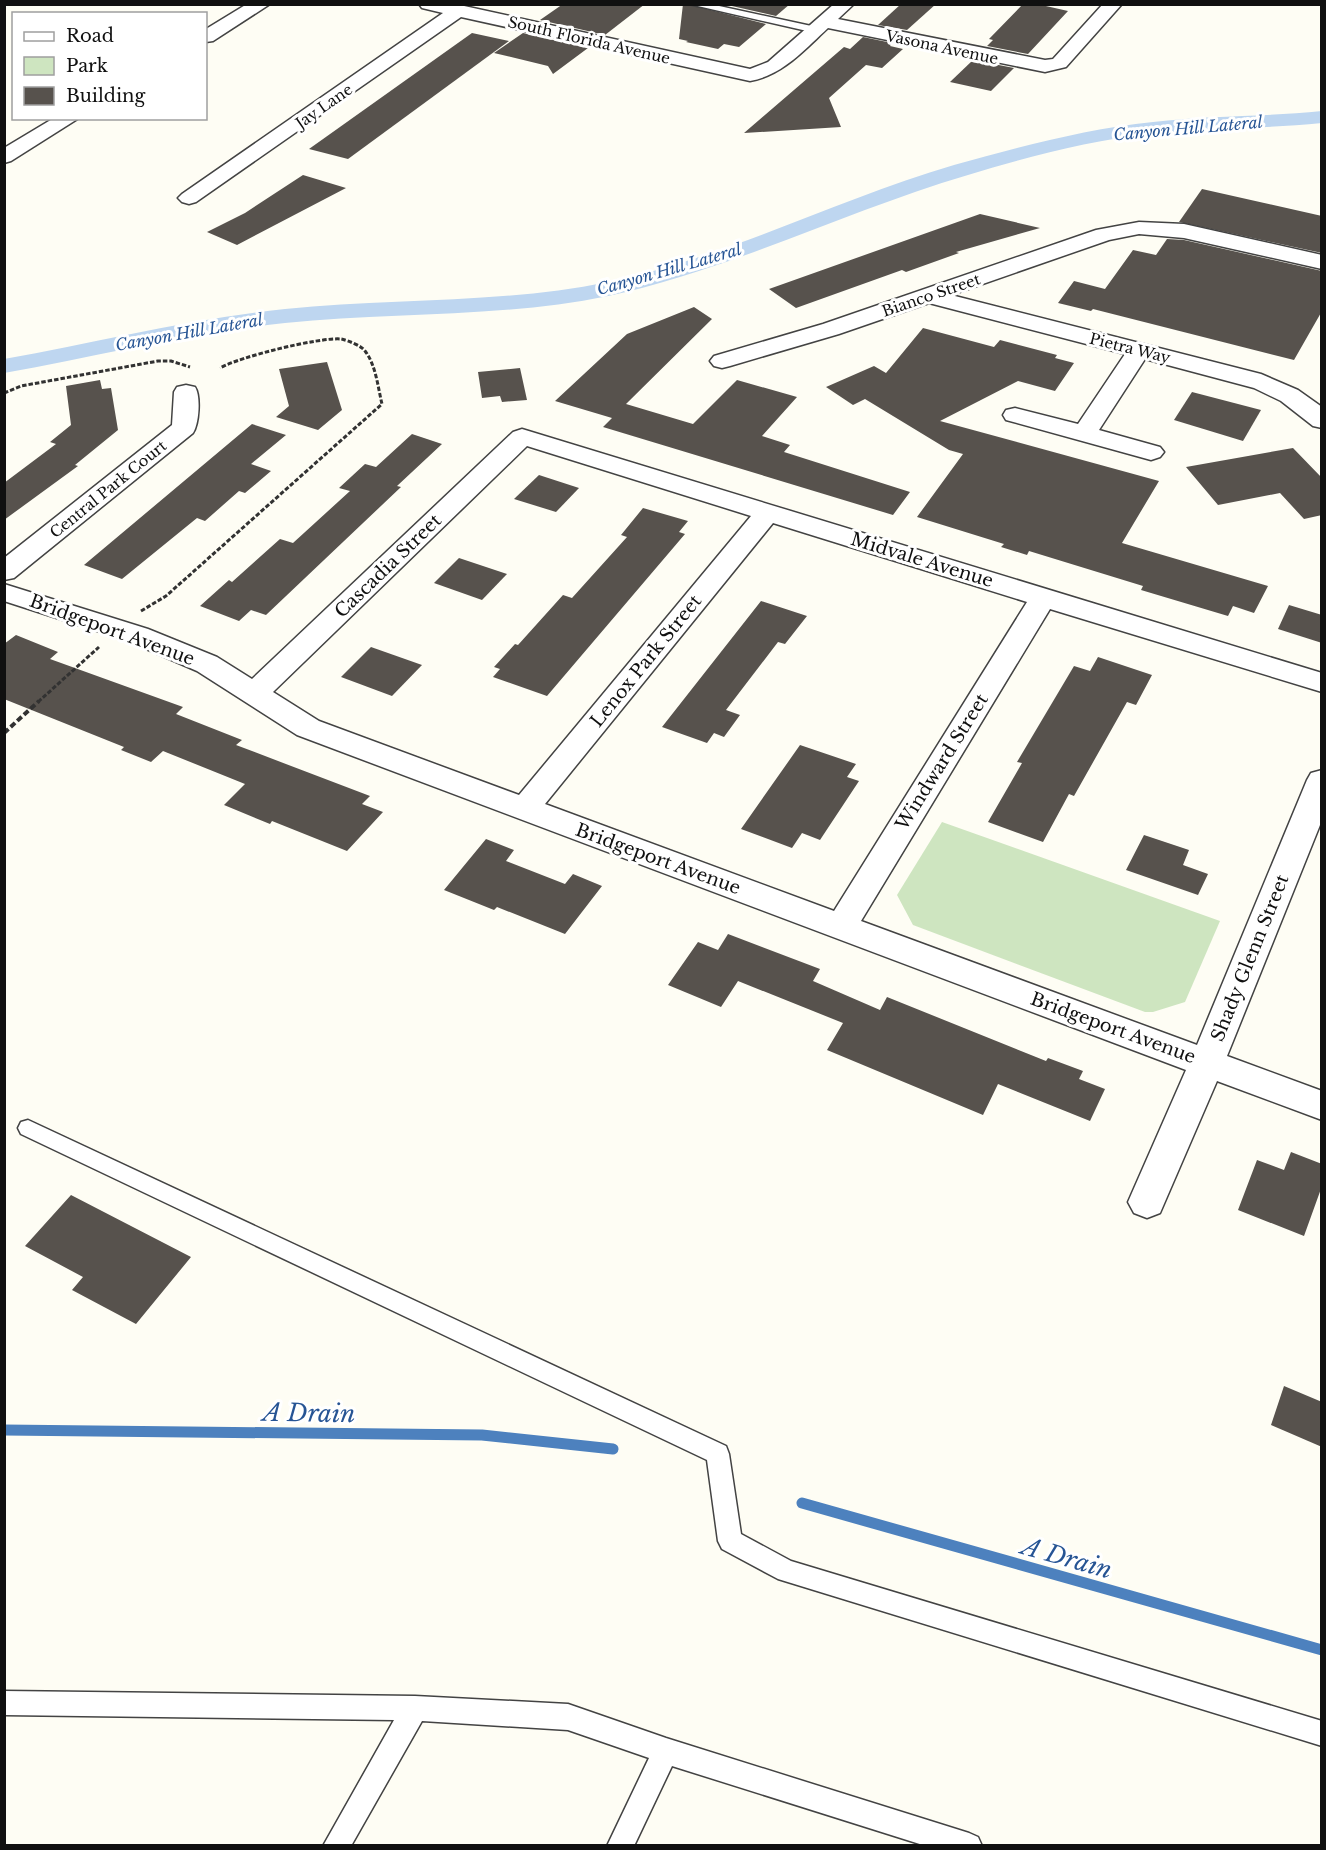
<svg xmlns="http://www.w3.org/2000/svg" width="1326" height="1850" viewBox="0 0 1326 1850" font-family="'Libre Baskerville',serif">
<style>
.green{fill:#cee5c0}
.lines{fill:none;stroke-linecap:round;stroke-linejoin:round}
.stream{stroke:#4d81be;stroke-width:11}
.canal{fill:#bed6f0;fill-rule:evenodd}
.building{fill:#57524d}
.lane-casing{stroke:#434343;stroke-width:3}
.street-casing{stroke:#434343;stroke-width:3}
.path-far1{stroke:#323232;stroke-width:3;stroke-dasharray:4.5 2;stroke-linecap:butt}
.path{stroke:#323232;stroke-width:4;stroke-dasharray:6 3;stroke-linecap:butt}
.lane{fill:#fff;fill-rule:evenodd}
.street{fill:#fff;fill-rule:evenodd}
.labels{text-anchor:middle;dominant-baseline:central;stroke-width:6;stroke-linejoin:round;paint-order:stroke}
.far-street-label{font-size:15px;fill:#101010;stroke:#fff}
.far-water-label{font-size:16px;font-style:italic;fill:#265494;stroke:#fff}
.street-label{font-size:18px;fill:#101010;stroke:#fff}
.near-water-label{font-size:24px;font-style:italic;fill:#265494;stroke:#fff}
</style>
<rect width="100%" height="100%" fill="#fefdf4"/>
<polygon class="green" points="942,822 1220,921 1185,1002 1153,1012 1145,1012 913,925 897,895"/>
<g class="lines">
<g class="stream">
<polyline points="4,1430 482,1435 613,1449"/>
<polyline points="802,1503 1322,1650"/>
</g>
<path class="canal" d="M1322,111v12c-57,6 -113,4 -170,11 -62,6 -124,23 -184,41 -122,36 -235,94 -360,121 -106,22 -216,16 -323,27 -95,10 -187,33 -281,50v-14c94,-17 186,-40 281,-50 107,-11 217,-5 323,-27 120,-25 230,-83 346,-117 65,-18 131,-36 199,-43 56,-7 112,-5 169,-11z"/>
</g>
<g class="building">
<polygon points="563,4 645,4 605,35 540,20"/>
<polygon points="683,4 687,4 766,24 739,47 724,44 718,49 686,42 688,41 679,39"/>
<polygon points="723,4 790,4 776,16"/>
<polygon points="901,4 936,4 907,30 878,25"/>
<polygon points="1023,4 1037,4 1068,11 1028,54 987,46 993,40 989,39"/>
<polygon points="472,33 509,41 348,159 309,149"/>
<polygon points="523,33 588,48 553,74 548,66 494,53"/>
<polygon points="863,37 892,43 890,46 903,49 882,68 866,65 829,98 841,127 744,133 844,47 850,49"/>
<polygon points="973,60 1014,68 991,91 950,82"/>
<polygon points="303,175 346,188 237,245 207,232 245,213"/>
<polygon points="1202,189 1322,216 1322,253 1179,222"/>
<polygon points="980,214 1040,228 956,252 959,253 906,272 902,270 796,308 769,289"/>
<polygon points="1167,239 1184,240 1322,271 1322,311 1294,360 1093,309 1091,311 1058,303 1074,281 1105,289 1133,250 1156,255"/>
<polygon points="694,307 712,319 626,404 693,424 737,380 797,397 762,436 790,445 784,452 910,492 893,515 603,427 612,418 555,401 627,334"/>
<polygon points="923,328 994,347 1000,340 1057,355 1055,358 1074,363 1055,391 1018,381 940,421 1159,481 1122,543 1268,586 1254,613 1233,606 1228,616 1141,590 1143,586 1029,551 1027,555 1001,547 1004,544 917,517 963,454 949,450 865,399 853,405 826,387 874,366 886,373"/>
<polygon points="327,362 342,410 318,430 276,417 289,406 279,369"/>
<polygon points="520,368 527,400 502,402 500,396 482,398 478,372"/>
<polygon points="100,380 102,389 111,388 118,430 75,465 78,466 4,520 4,483 56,444 50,442 71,425 66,386"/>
<polygon points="1192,392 1261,410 1243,441 1174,420"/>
<polygon points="252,424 286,435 251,464 271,471 245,493 239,491 205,521 197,518 122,579 84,565"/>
<polygon points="412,434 442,444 397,486 401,487 266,615 251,610 239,621 200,606 229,580 232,582 280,539 293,543 350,491 339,488 365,464 376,467"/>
<polygon points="1293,448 1322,478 1322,515 1304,519 1280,493 1218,505 1186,467"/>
<polygon points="539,475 579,488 556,512 514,499"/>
<polygon points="643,508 688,521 679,532 685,534 547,696 493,677 500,669 494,667 515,644 518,645 563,595 572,598 627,537 621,535"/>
<polygon points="459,558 507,574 482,600 434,583"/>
<polygon points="761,601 807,616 785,644 778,642 726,710 740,715 724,737 714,733 707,743 662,727"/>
<polygon points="1289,605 1322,615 1322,643 1278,629"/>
<polygon points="16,635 58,652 50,659 183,707 176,714 242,740 236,745 370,796 362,804 383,812 347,851 272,821 270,824 224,805 245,784 163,751 151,762 121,750 124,747 4,699 4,644"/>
<polygon points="371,647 422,665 392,696 341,677"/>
<polygon points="1098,657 1152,675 1136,705 1127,702 1074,796 1069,794 1043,842 988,822 1022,763 1017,762 1074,666 1090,671"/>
<polygon points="800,745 856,764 847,777 859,781 820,840 802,833 792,848 741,829"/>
<polygon points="1144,835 1189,850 1183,865 1208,874 1198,895 1126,870"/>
<polygon points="486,839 514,850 506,861 565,884 573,874 602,886 565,934 497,907 494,910 444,890"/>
<polygon points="728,934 820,969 813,981 880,1010 887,997 1046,1061 1048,1058 1083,1071 1079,1079 1105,1089 1090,1121 998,1084 983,1115 827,1050 843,1023 738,981 721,1007 668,985 698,942 718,950"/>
<polygon points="1291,1152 1322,1164 1322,1186 1304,1236 1238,1210 1257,1160 1284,1170"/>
<polygon points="71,1195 191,1257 136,1324 72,1290 83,1277 25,1246"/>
<polygon points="1284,1386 1322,1402 1322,1447 1271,1425"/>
</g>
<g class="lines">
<defs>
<g id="lane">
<polygon points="689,4 710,4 816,27 821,30 816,33"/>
<polygon points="28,1120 726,1446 729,1454 741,1534 791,1561 1322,1721 1322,1746 778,1579 722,1549 718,1541 707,1460 21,1134 18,1128 21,1122"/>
<polygon points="4,1691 415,1696 568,1704 666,1738 969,1833 978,1837 982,1846 926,1846 672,1766 634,1846 607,1846 649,1758 568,1730 422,1721 351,1846 323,1846 394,1720 4,1715"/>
</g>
<g id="street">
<polygon points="247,4 270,4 213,41 206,42 206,29"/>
<path d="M419,4h36l295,65 18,-7 66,-58h20l-16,15 207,41 8,-1 50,-55h19l-56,63 -21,5 -217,-44c-24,22 -45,47 -78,53l-289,-64 -265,185 -7,2 -7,-2 -4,-4 4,-4 261,-181 -21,-5z"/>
<polygon points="54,118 79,118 11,161 4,163 4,148"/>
<polygon points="1139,222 1184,224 1322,255 1322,269 1184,238 1139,234 1109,240 951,295 1261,374 1298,390 1322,407 1322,428 1313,426 1281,401 1254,388 1145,359 1099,430 1160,447 1164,452 1160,457 1151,460 1006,420 1003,415 1006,410 1015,408 1078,424 1125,354 929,303 839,334 730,366 722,368 714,366 710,361 714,356 823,324 1096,230"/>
<path d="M186,385l9,2c6,9 4,37 -2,46l-179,145 -10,2v-22l168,-133 2,-33 3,-5z"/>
<path d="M522,429l800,244v19l-272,-83 -189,312 336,124 110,-265 4,-7 11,-3v50l-95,236 95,35v29l-105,-39 -57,132 -13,5 -13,-5 -6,-11 58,-132 -889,-335 -100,-64 -69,-30 -124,-40v-17l144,45 69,28 35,22 261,-247zM527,446l224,70 -232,279 -200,-74 -46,-29zM773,523l254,79 -193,309 -289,-107z"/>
</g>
</defs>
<use href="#lane" class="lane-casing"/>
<use href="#street" class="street-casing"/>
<g class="path-far1">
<polyline points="4,393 21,386 158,361 171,361 190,367"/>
<path d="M141,611l25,-15 216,-192c-4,-16 -6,-39 -17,-53 -3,-5 -18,-11 -24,-12 -22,-2 -102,18 -121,29"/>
<polyline points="38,702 99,647"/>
</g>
<polyline class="path" points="4,733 39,701"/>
<use href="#lane" class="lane"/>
<use href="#street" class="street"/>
</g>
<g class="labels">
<g class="far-street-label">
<text transform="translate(589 40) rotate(13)">South Florida Avenue</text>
<text transform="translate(942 47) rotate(12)">Vasona Avenue</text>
<text transform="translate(324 106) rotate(-35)">Jay Lane</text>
<text transform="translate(931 295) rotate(-19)">Bianco Street</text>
<text transform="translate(1130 348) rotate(14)">Pietra Way</text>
<text transform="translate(108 489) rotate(-39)">Central Park Court</text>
</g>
<g class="far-water-label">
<text transform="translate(1188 128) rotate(-5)">Canyon Hill Lateral</text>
<text transform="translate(669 269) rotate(-16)">Canyon Hill Lateral</text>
<text transform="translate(189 332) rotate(-10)">Canyon Hill Lateral</text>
</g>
<g class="street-label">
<text transform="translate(922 560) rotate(17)">Midvale Avenue</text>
<text transform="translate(388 566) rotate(-44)">Cascadia Street</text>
<text transform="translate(112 630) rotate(20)">Bridgeport Avenue</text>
<text transform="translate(646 661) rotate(-51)">Lenox Park Street</text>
<text transform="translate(942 762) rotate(-58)">Windward Street</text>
<text transform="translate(658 859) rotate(20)">Bridgeport Avenue</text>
<text transform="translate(1250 958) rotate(-68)">Shady Glenn Street</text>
<text transform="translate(1113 1028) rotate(20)">Bridgeport Avenue</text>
</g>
<g class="near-water-label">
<text transform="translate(309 1413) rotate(1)">A Drain</text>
<text transform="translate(1067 1558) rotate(16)">A Drain</text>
</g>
</g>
<rect width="1326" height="1850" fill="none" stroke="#101010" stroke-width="12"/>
<rect x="12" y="12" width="195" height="108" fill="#ffffff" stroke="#9f9f9f" stroke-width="1.5"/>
<rect x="24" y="32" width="30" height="9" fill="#ffffff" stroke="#9f9f9f" stroke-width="1.5"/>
<text x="66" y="42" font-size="18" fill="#101010">Road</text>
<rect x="24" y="57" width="30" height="18" fill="#cee5c0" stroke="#9f9f9f" stroke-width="1.5"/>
<text x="66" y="72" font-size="18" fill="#101010">Park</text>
<rect x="24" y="87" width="30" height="18" fill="#57524d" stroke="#9f9f9f" stroke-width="1.5"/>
<text x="66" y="102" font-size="18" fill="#101010">Building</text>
</svg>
